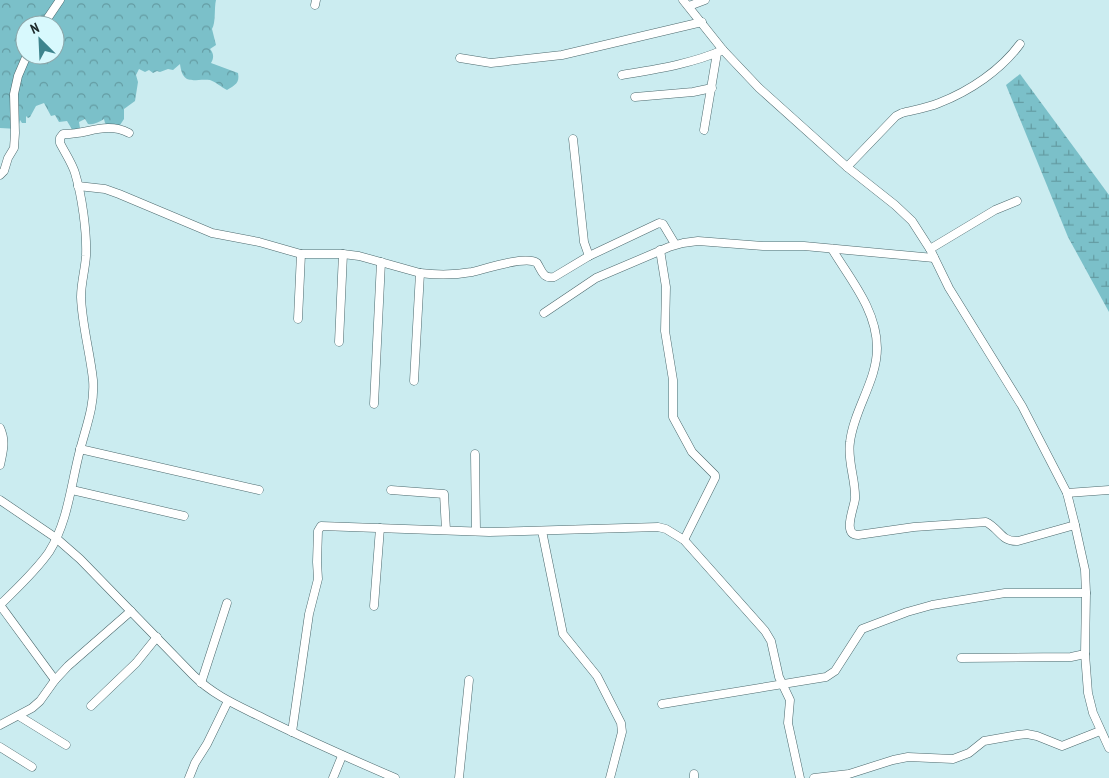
<svg xmlns="http://www.w3.org/2000/svg" width="1109" height="778" viewBox="0 0 1109 778" font-family="'PT Sans Narrow',sans-serif">
<style>
.wetland{fill:url(#wetland-marsh)}
.park{fill:url(#park-crowns);fill-rule:evenodd}
.lines{fill:none;stroke-linecap:round;stroke-linejoin:round}
.minor-casing{stroke:#4c696d;stroke-width:9}
.minor{stroke:#fff;stroke-width:8}
</style>
<defs>
<pattern id="wetland-marsh" width="20" height="14" patternUnits="userSpaceOnUse" patternTransform="scale(1.25)"><rect width="20" height="14" fill="#7bc0c9"/><path d="M1 5h8M5 5V1M11 12h8M15 12V8" fill="none" stroke="#649ca3"/></pattern>
<pattern id="park-crowns" width="20" height="18" patternUnits="userSpaceOnUse" patternTransform="scale(1.25)"><rect width="20" height="18" fill="#7bc0c9"/><path d="M2 6a3 3 0 1 1 6 0M12 15a3 3 0 1 1 6 0" fill="none" stroke="#649ca3"/></pattern>
</defs>
<rect width="100%" height="100%" fill="#cbecf0"/>
<polygon class="wetland" points="1020,74 1109,195 1109,312 1068,237 1006,85"/>
<path class="park" d="M0,0h216c-2,8 0,23 -4,29l4,16 -6,4c4,5 4,9 1,14l27,10c2,10 -3,12 -11,17 -6,-3 -11,-8 -17,-10 -16,-2 -27,7 -30,-16l-7,6 -5,-1 -8,3 -3,-1 -4,2 -4,-3 -4,2 -6,-3 -3,6 2,7 -3,19 -11,8v10l-6,9 -9,-1 -4,-4 -1,-4c-5,3 -10,6 -16,5l-3,-5 -6,3 1,6 -2,3h-5l-6,-10 -8,1 -4,-7 -4,1 -7,-13 -8,3 -6,11 -2,1 -2,-2v7h-4l-2,-3 -2,9 -18,-1zM25,25h30v30h-30z"/>
<g class="lines">
<defs>
<g id="minor">
<polyline points="683,0 723,50 759,88 847,167 895,205 912,221 930,249 949,288 1022,406 1067,493 1075,525 1085,570 1086,593 1085,654 1088,693 1093,713 1109,748"/>
<polyline points="315,5 316,0"/>
<polyline points="689,6 705,0"/>
<polyline points="43,25 60,0"/>
<polyline points="460,58 491,63 562,55 702,22"/>
<path d="M622,75c35,-6 69,-11 101,-25"/>
<polyline points="635,97 693,92 712,88"/>
<polyline points="704,130 717,53"/>
<polyline points="573,139 584,242 589,256"/>
<path d="M847,167l49,-51 6,-3c12,-3 25,-5 37,-10 31,-12 62,-33 81,-59"/>
<polyline points="0,175 4,171 8,158 14,148 15,133 14,94 18,76 27,55"/>
<path d="M78,186l27,3 14,5 93,39 47,9 42,12h42l16,2 61,17c16,2 35,2 52,-1 13,-3 54,-17 65,-9 5,8 6,16 17,14l35,-21 70,-33 4,1 12,20"/>
<path d="M832,249c18,30 45,61 45,99 0,33 -23,61 -27,94 -3,19 6,38 5,57 -1,9 -13,36 3,36l56,-8 72,-5c14,7 15,20 32,19l57,-16"/>
<polyline points="930,249 995,210 1017,201"/>
<polyline points="660,250 666,287 665,331 673,380 673,417 692,452 715,475 715,478 684,540"/>
<polyline points="544,313 596,278 669,247 683,243 698,241 763,246 804,246 934,258"/>
<polyline points="298,319 301,254"/>
<polyline points="339,342 343,254"/>
<polyline points="414,381 420,273"/>
<polyline points="374,404 381,262"/>
<path d="M0,428c6,13 3,23 0,37"/>
<polyline points="80,449 259,490"/>
<polyline points="475,454 476,531"/>
<polyline points="72,490 184,516"/>
<polyline points="391,490 444,494 446,530"/>
<polyline points="1067,493 1109,490"/>
<path d="M0,500l56,38 24,21 113,116c21,21 46,31 72,44 43,21 86,40 130,59"/>
<polyline points="542,531 563,634 597,676 621,723 622,732 610,778"/>
<path d="M0,605c17,-17 35,-33 49,-53 19,-30 22,-68 31,-102 6,-23 15,-45 13,-70 -3,-28 -11,-55 -12,-83 0,-14 4,-27 5,-41 1,-24 -4,-60 -11,-83 -3,-10 -10,-20 -15,-30v-5l3,-4c24,1 42,-13 66,-1"/>
<polyline points="0,605 55,680"/>
<polyline points="374,606 380,528"/>
<polyline points="961,658 1071,657 1085,654"/>
<polyline points="201,683 227,603"/>
<polyline points="662,704 826,677 835,671 862,629 907,612 932,605 1005,593 1086,593"/>
<polyline points="91,706 136,663 157,637"/>
<polyline points="19,716 66,745"/>
<polyline points="0,725 32,708 40,701 55,680 68,666 131,611"/>
<polyline points="292,732 309,614 318,579 317,562 318,531 321,526 489,532 658,527 666,529 684,540 765,631 771,641 779,677 790,700 788,723 800,778"/>
<polyline points="0,747 32,767"/>
<polyline points="189,778 195,763 207,744 228,701"/>
<polyline points="333,778 342,756"/>
<polyline points="459,778 469,680"/>
<polyline points="694,778 694,774"/>
<polyline points="814,778 849,774 893,760 908,757 953,759 969,753 984,741 1018,735 1027,734 1037,736 1062,746 1100,731"/>
</g>
</defs>
<use href="#minor" class="minor-casing"/>
<use href="#minor" class="minor"/>
</g>
<g transform="translate(40 40) rotate(336)"><circle r="24" fill="#d8f9fd" stroke="#8da6a9"/>
<path d="M0-4L9 19L0 12L-9 19Z" fill="#3d848d"/>
<text y="-8" font-size="14" font-weight="bold" text-anchor="middle" fill="#1c292a">N</text>
</g>
</svg>
